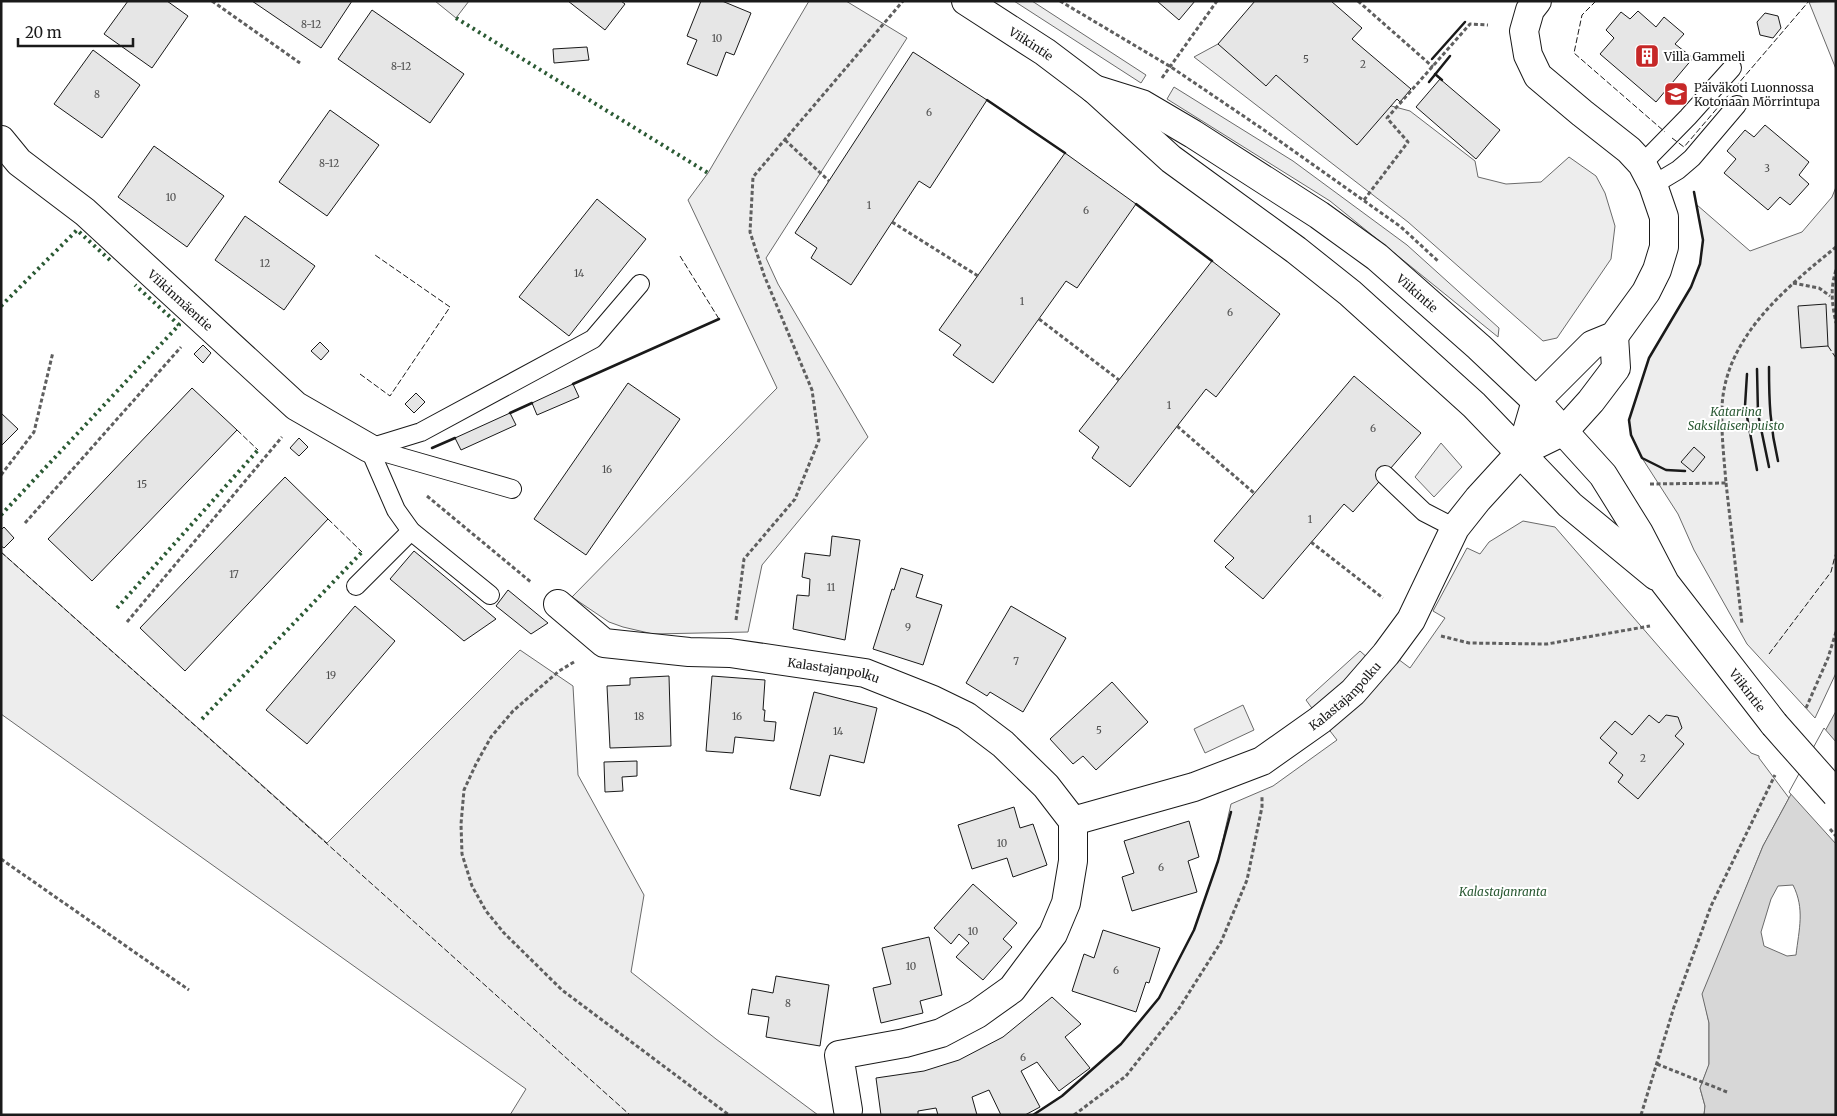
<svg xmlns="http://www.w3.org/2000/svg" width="1837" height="1116" viewBox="0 0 1837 1116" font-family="Merriweather,serif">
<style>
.built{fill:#ededed;stroke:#6a6a6a}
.water{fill:#d7d7d7;stroke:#6a6a6a;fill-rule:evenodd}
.pier{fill:#fff;stroke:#6a6a6a}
.building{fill:#e6e6e6;stroke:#1a1a1a}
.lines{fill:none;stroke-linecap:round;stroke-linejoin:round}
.service-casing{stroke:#1a1a1a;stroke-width:20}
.minor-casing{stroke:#1a1a1a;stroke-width:30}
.secondary-casing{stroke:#1a1a1a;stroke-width:30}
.path{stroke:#5f5f5f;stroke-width:3;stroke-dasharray:4 2.5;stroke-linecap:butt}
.service{stroke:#fff;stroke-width:18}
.minor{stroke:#fff;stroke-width:28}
.secondary{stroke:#fff;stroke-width:28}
.secondary-bridge-casing{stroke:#1a1a1a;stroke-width:30;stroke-linecap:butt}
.path-bridge{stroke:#5f5f5f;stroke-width:3;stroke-dasharray:4 2.5;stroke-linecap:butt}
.secondary-bridge{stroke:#fff;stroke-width:28}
.hedge{stroke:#2b5a34;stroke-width:4;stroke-dasharray:2.5 4;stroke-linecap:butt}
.fence{stroke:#1a1a1a;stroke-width:1;stroke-dasharray:6 2.5;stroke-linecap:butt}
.wall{stroke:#1a1a1a;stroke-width:2.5}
.labels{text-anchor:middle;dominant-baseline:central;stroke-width:4;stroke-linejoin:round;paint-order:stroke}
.number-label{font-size:10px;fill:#4d4d4d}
.street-label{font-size:12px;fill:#1a1a1a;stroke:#fff}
.poi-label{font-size:12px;fill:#1a1a1a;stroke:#fff;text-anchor:start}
.park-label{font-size:12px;font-style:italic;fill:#2b5a34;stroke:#fff}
</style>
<rect width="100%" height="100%" fill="#fff"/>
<g class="built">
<polygon points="435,1 469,1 456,18"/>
<polygon points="809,1 846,1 907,38 766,258 778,284 868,437 762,565 748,632 653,634 623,627 609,622 572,597 777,388 688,200 708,173"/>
<polygon points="1014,1 1032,1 1146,75 1141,83"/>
<polygon points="1836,1 1836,69 1809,2"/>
<polygon points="1218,44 1276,75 1410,111 1475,161 1478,177 1506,184 1541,182 1569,157 1596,176 1605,193 1615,226 1611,259 1557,338 1543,341 1408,222 1194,57"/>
<polygon points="1174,87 1293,161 1407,245 1499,328 1498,337 1330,201 1167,99"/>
<polygon points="1836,187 1836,673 1815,718 1747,644 1694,550 1678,514 1642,458 1631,435 1629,420 1649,358 1691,287 1700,264 1703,240 1697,205 1750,251 1802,232 1832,197"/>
<polygon points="1441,443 1462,467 1434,497 1415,477"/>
<polygon points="1523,521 1555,527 1751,753 1759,756 1759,758 1789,798 1763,846 1703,994 1709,1023 1709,1065 1700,1088 1705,1106 1704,1115 1033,1115 1062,1096 1121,1044 1159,998 1194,930 1218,861 1231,804 1273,786 1337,740 1327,727 1398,659 1410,668 1445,618 1433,611 1467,548 1480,554 1489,542"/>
<polygon points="1,552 327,843 520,650 573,686 578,775 644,895 631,972 716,1039 818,1115 510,1115 526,1089 1,714"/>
<polygon points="1360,651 1370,660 1314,711 1306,700"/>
<polygon points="1243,705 1254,730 1205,753 1194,729"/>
</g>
<path class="water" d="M1836,711l-1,404h-131l1,-9 -5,-18 9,-24v-41l-7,-29 61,-148zM1793,885c12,24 6,44 3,70l-9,1 -23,-10 -3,-14 10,-33 7,-13z"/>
<polygon class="pier" points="1824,728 1836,742 1836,844 1789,792"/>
<g class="building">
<polygon points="128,1 167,1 188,16 152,68 104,34"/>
<polygon points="252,1 352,1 321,48"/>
<polygon points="568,1 621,1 625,4 605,30"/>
<polygon points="701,1 722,1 751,13 734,55 726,52 717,76 687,64 697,40 687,36"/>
<polygon points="1157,1 1195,1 1179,20"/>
<polygon points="1255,1 1331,1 1362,28 1352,39 1411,89 1400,102 1397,99 1357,145 1276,75 1266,86 1218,44"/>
<polygon points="372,10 464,74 430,123 338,59"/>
<polygon points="1638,11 1656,27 1664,17 1684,34 1675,44 1693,58 1656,102 1600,54 1614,38 1606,30 1621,12 1630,19"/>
<polygon points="1765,13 1778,16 1781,28 1773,38 1760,35 1757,22"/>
<polygon points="587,47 589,60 554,63 553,49"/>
<polygon points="93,50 140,85 102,138 54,104"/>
<polygon points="913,52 987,100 930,188 919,181 851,285 811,258 817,248 795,233"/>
<polygon points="1440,79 1500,130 1476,159 1416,107"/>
<polygon points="330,110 379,145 327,216 279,182"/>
<polygon points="1765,125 1809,162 1799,175 1809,184 1790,205 1780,197 1768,210 1724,173 1736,159 1727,151 1745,130 1754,137"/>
<polygon points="154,146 224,196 187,247 118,197"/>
<polygon points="1065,153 1136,204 1077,288 1066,281 993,383 953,355 961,345 939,330"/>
<polygon points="597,199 646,239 569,336 519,297"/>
<polygon points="245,216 315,266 284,310 215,260"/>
<polygon points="1212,261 1280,314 1216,397 1206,389 1130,487 1092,458 1099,447 1079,431"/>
<polygon points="1826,304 1828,346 1801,348 1798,306"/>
<polygon points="320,342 329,351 321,360 311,351"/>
<polygon points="203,345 211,353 203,363 194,354"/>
<polygon points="1354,376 1421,433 1353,512 1344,504 1263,599 1225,567 1234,558 1214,541"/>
<polygon points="628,383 680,419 586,555 534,519"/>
<polygon points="573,384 579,397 537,415 532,403"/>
<polygon points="192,388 237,430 92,581 48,539"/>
<polygon points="416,393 425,402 414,413 405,404"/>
<polygon points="1,413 18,429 1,446"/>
<polygon points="510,413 516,425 461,450 455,438"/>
<polygon points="299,438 308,447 299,456 290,448"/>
<polygon points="1694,447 1705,457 1693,472 1681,462"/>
<polygon points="285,477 328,519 185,671 140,628"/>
<polygon points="4,527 14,538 4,548 1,546 1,530"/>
<polygon points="832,536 860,540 845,640 793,629 797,595 809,596 810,579 802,577 805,553 830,556"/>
<polygon points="414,551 496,619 464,641 390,579"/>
<polygon points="901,568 923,575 916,597 942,605 923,665 873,649 892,589 894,590"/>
<polygon points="508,590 548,623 531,634 496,606"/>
<polygon points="355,606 395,641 307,744 266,710"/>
<polygon points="1011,606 1066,638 1023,712 990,692 987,696 966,683"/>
<polygon points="669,676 671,746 610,748 607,686 630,685 630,678"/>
<polygon points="712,676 765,680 763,710 765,710 764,721 776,722 774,741 735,737 733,753 706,751"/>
<polygon points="1112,682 1148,722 1096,770 1083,756 1073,764 1050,739"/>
<polygon points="814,692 877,708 864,763 830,755 820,796 790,789"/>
<polygon points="1649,715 1659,723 1666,715 1678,717 1682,728 1675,736 1684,744 1638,799 1618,782 1623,775 1609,763 1617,753 1600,738 1615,721 1632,735"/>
<polygon points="637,761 637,776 622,777 623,791 605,792 604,762"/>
<polygon points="1014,807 1020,828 1033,824 1047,865 1013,877 1007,858 972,869 958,825"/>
<polygon points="1189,821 1199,857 1188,861 1197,892 1132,911 1122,877 1134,873 1124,841"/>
<polygon points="973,884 1017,923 1003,939 1012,947 983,980 956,957 969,943 959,934 951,944 934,928"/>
<polygon points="1103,930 1160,948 1149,983 1146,982 1136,1012 1072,991 1084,954 1094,958"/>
<polygon points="929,937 942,995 920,1001 923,1013 881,1023 873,988 891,984 882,948"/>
<polygon points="776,976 829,985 820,1046 766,1037 769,1017 748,1014 752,989 773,993"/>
<polygon points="1052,997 1081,1024 1065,1037 1090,1068 1059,1091 1037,1062 1021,1071 1040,1107 1025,1115 1001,1115 989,1090 972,1097 977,1115 938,1115 936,1108 918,1111 918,1115 881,1115 876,1078 924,1071 959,1060 1003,1037"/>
</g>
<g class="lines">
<defs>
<g id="service">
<polyline points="1642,164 1688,117 1732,68"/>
<polyline points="1653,185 1678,170 1692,158 1737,105"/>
<polyline points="369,448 421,432 593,339 640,284"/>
<polyline points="369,448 396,510 411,531 490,595"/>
<polyline points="369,448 512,489"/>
<polyline points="1385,475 1424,512 1455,528"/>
<polyline points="356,586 411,531"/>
</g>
<g id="minor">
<path id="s1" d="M1,140l18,22 66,50 211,194 73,42"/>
<polyline points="1521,452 1536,401 1592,345 1614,336 1646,292 1657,270 1664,247 1664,217 1653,185 1642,164 1629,150 1582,113 1538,76 1528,55 1524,31 1530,10 1537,1"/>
<path id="s2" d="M558,604l46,39 85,9 41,1 135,20 68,27 33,16 37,28 43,42 27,35 121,-34 68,-26 58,-41 33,-28 33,-38 25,-34 44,-92 23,-29 43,-47 43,-21 27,-30 25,-33 -2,-32"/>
<polyline points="848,1110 839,1055 905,1043 941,1033 977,1014 1012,989 1053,934 1066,903 1073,861 1073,821"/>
</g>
<g id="secondary">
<path id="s3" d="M966,1l79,51 49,37 77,70 125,91 54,43 124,112 96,100 86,71"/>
<path id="s4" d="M1094,89l48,15 51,30 126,81 58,42 102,90 57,54 67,74 36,58 26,50 109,141"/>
</g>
</defs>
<use href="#service" class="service-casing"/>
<use href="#minor" class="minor-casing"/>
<use href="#secondary" class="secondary-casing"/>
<g class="path">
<polyline points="212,1 300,63"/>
<polyline points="1060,1 1171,67 1267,132 1401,227 1439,262"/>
<polyline points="1358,1 1433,67"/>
<polyline points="1162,78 1217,1"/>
<polyline points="785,140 829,181"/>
<polyline points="1364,200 1408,142 1387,118 1470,24 1488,25"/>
<polyline points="892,222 978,276"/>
<path d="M1836,270c-6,19 -4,34 0,53"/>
<polyline points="1793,283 1819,288 1830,296"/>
<polyline points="1039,319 1119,380"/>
<polyline points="1177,426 1254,493"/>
<polyline points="1,475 34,432 53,352"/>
<polyline points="1726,483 1742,624"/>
<path d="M1650,484l76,-1c-2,-25 -5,-51 -4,-76 3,-70 64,-119 114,-160"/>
<polyline points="427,496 532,583"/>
<polyline points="25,523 181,347"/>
<polyline points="1311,542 1383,598"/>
<polyline points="736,620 744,559 795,499 819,440 812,390 764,275 750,232 753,177 903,1"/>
<polyline points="127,622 282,437"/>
<polyline points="1441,636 1469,643 1547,644 1650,626"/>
<polyline points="574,662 559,671 513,711 491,737 476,764 464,790 461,824 462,854 472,886 486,911 504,933 562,990 729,1115"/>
<polyline points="1806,708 1828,658 1836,632"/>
<polyline points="1,859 189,990"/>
<polyline points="1657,1064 1727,1092"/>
<polyline points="1074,1115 1126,1076 1178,1010 1221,942 1247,880 1262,807 1262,796"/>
<polyline points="1641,1115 1674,1007 1711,906 1775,775"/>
</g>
<use href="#service" class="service"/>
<use href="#minor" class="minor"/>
<use href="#secondary" class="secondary"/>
<defs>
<polyline id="secondary-bridge" points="1774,724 1836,794"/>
</defs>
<use href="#secondary-bridge" class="secondary-bridge-casing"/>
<polyline class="path-bridge" points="1830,829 1836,836"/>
<use href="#secondary-bridge" class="secondary-bridge"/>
<g class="hedge">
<polyline points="456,18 708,173"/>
<polyline points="1,306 77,230 111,261"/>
<polyline points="1,515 179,325 135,285"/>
<polyline points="117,608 258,450"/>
<polyline points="202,719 362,552"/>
</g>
<g class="fence">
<polyline points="1596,1 1582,15 1574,53 1665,132"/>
<polyline points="1672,138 1684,147 1809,1"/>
<polyline points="680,256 719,319"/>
<polyline points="1828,346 1836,358"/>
<polyline points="360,374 390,396 450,307 375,255"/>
<polyline points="237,430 258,450"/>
<polyline points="328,519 362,552"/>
<polyline points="1,552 630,1115"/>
<polyline points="1769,654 1831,572 1836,552"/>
</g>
<g class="wall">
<polyline points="1432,59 1465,22"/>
<polyline points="1435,74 1442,80"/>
<polyline points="1429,82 1450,56"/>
<polyline points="987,100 1065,153"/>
<polyline points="1136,204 1212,261"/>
<path d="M1769,367c0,34 1,60 9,94"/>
<polyline points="1757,369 1758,414 1769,467"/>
<polyline points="1747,374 1745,406 1757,470"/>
<polyline points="573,384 719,319"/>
<polyline points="510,413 532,403"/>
<polyline points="432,448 455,438"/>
<polyline points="1685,471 1666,470 1642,458 1631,435 1629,420 1649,358 1691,287 1700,264 1703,240 1694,192"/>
<polyline points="1033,1115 1062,1096 1121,1044 1159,998 1194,930 1218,861 1231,812"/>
</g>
</g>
<defs>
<symbol id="building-square" viewBox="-11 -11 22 22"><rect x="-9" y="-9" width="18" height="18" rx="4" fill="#c62828" stroke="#fff"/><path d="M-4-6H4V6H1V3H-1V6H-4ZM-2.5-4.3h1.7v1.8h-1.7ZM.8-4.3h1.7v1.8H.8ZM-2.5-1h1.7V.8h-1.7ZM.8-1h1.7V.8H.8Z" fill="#fff"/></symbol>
<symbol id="school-square" viewBox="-11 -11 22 22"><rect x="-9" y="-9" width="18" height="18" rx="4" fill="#c62828" stroke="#fff"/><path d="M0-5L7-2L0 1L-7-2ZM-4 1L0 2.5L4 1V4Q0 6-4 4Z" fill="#fff"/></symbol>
</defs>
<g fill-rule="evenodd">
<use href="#building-square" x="1633" y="42" width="28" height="28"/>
<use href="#school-square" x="1662" y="80" width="28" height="28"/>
</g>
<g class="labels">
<g class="number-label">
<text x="311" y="24">8-12</text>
<text x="717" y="38">10</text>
<text x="1306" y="59">5</text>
<text x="1363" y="64">2</text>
<text x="401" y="66">8-12</text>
<text x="97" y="94">8</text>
<text x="929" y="112">6</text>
<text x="329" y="163">8-12</text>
<text x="1767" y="168">3</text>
<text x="171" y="197">10</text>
<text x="869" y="205">1</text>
<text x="1086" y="210">6</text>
<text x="265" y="263">12</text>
<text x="579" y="273">14</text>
<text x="1022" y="301">1</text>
<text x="1230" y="312">6</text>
<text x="1169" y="405">1</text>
<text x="1373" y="428">6</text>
<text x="607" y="469">16</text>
<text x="142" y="484">15</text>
<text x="1310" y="519">1</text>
<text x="234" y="574">17</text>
<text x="831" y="587">11</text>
<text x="908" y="627">9</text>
<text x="1016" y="661">7</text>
<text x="331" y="675">19</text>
<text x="639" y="716">18</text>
<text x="737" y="716">16</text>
<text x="1099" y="730">5</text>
<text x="838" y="731">14</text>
<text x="1643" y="758">2</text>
<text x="1002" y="843">10</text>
<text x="1161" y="867">6</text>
<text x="973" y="931">10</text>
<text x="911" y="966">10</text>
<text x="1116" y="970">6</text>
<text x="788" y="1003">8</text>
<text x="1023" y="1057">6</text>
</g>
<g class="street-label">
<text stroke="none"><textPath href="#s3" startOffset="78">Viikintie</textPath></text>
<text stroke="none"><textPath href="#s4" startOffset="385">Viikintie</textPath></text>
<text stroke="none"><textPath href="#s1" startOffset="241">Viikinmäentie</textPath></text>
<text stroke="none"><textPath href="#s2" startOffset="292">Kalastajanpolku</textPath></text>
<text stroke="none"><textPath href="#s4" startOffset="905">Viikintie</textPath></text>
<text stroke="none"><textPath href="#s2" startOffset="888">Kalastajanpolku</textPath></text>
</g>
<g class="poi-label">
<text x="1664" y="56">Villa Gammeli</text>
<text x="1694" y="87">Päiväkoti Luonnossa<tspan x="1694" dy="14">Kotonaan Mörrintupa</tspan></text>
</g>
<g class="park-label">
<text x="1736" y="411">Katariina<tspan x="1736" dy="14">Saksilaisen puisto</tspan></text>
<text x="1503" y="891">Kalastajanranta</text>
</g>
</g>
<rect width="1837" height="1116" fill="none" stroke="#1a1a1a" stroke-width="5"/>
<path d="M18 38v8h115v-8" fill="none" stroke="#1a1a1a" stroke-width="2.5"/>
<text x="25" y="38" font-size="15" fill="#1a1a1a" stroke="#ffffff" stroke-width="4" paint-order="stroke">20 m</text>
</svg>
